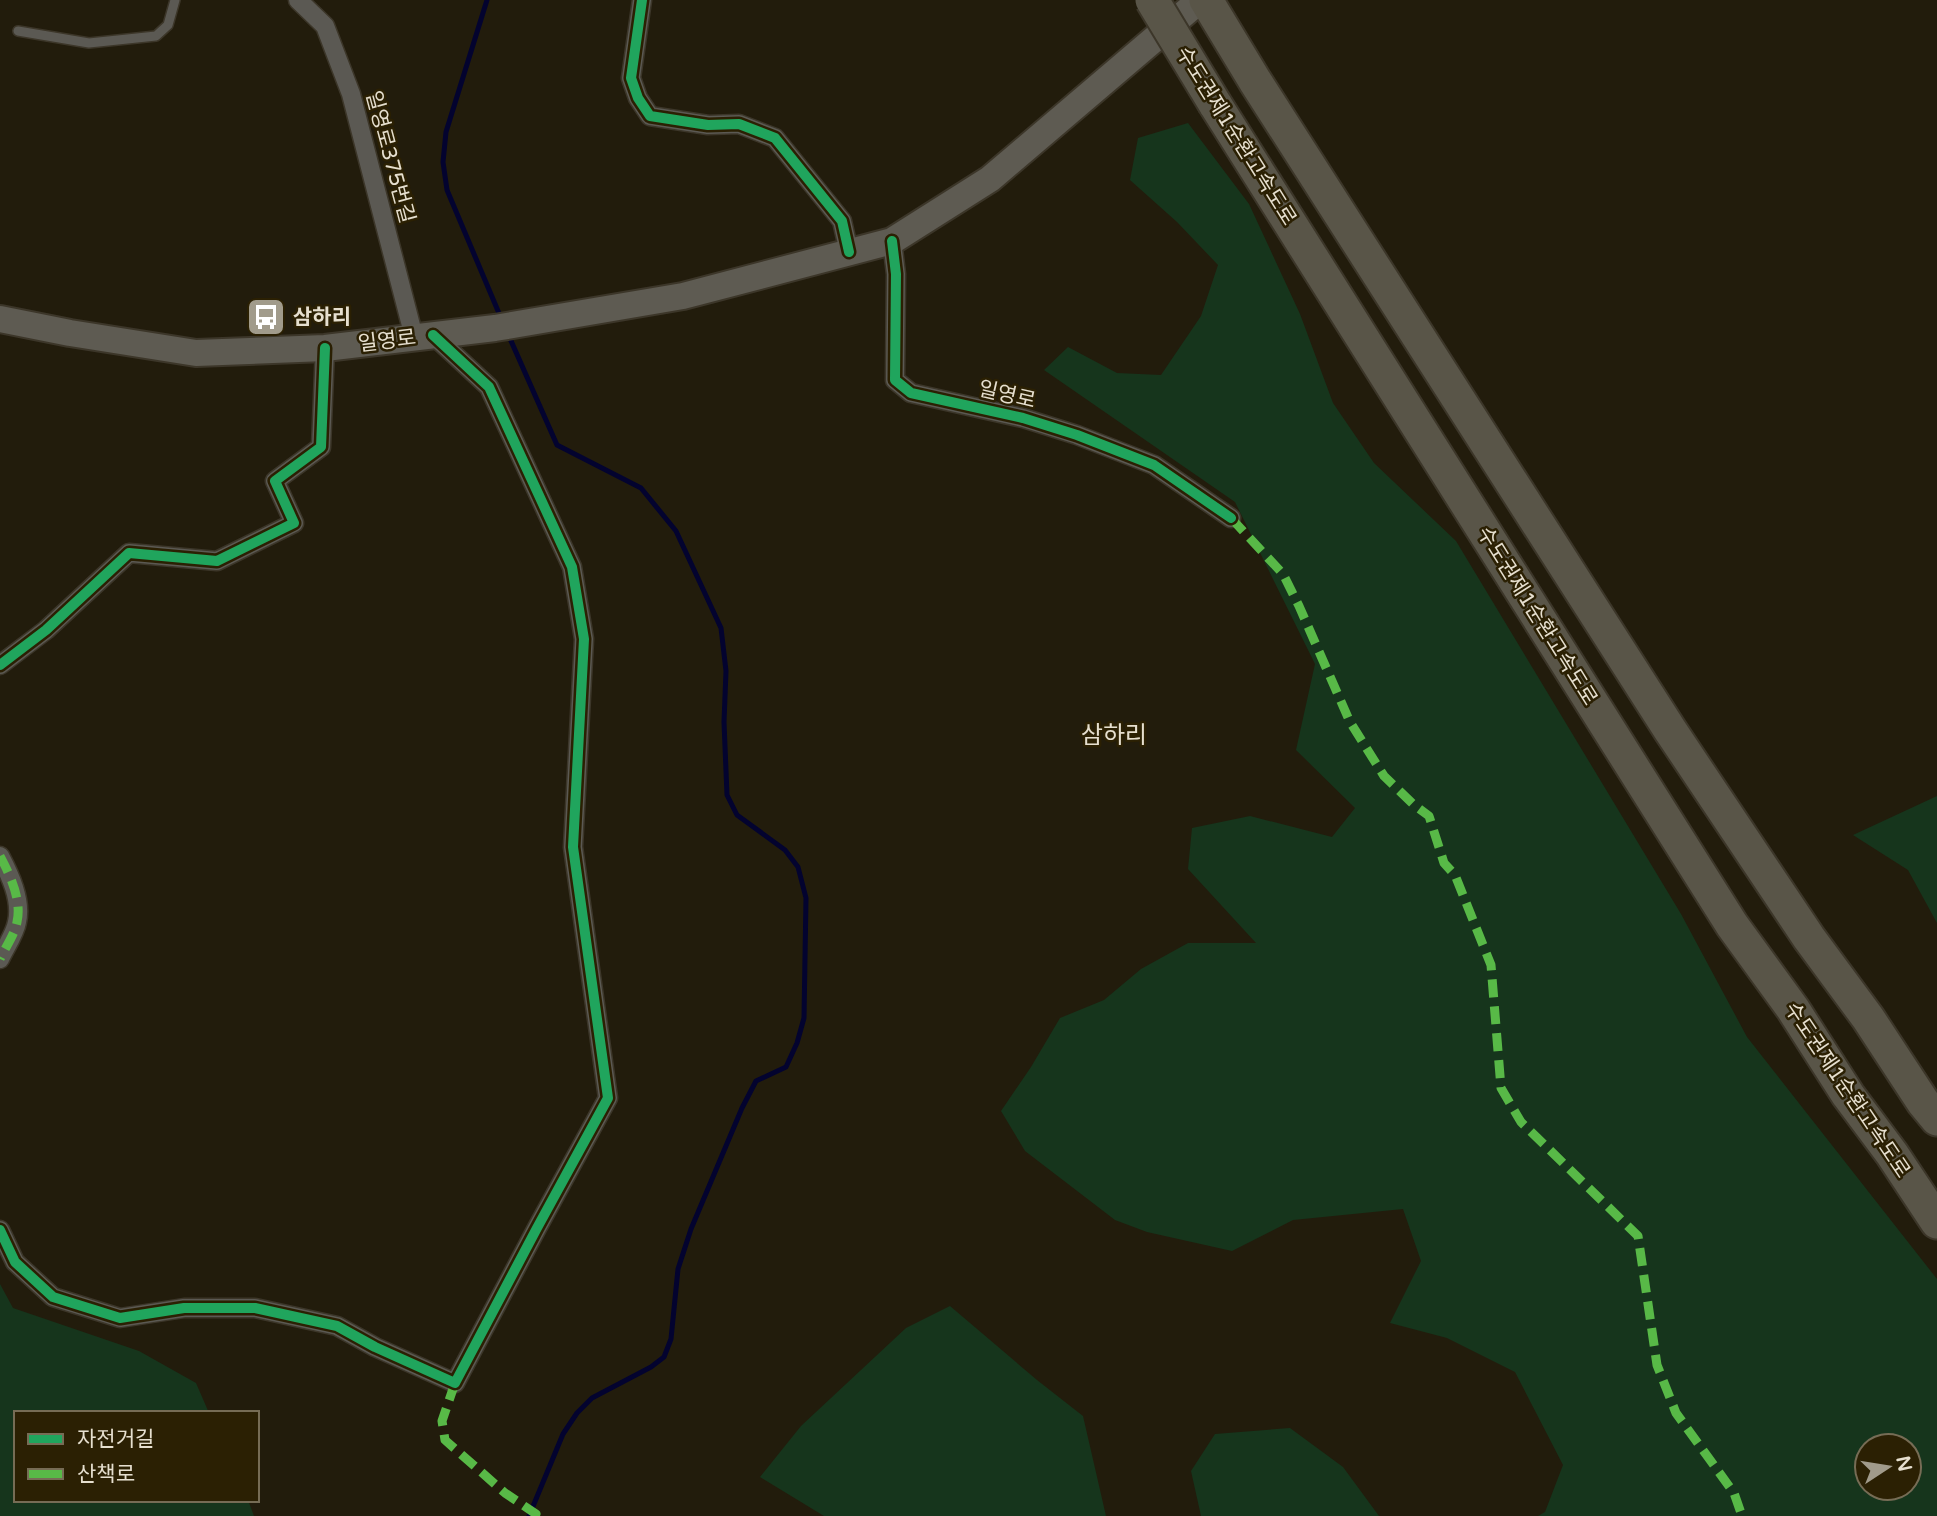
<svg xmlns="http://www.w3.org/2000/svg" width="1937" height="1516" viewBox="0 0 1937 1516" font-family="'Varela Round','Noto Sans KR',sans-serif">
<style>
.green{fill:#16351c;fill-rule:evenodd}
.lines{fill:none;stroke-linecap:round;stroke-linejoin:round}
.stream{stroke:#03032f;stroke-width:5}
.service-casing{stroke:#3c3629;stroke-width:12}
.minor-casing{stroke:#3c3629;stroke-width:21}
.secondary-casing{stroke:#3c3629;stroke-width:30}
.motorway-casing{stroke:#3c3629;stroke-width:37}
.service{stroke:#5b5953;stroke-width:9}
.minor{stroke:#5b5953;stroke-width:18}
.secondary{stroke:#5e5b52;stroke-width:26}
.motorway{stroke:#595548;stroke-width:33}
.motorway-bridge-casing{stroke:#3c3629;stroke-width:37;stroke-linecap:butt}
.motorway-bridge{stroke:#595548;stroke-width:33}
.quiet{stroke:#58b947;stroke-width:9;stroke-dasharray:18 9;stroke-linecap:butt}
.cycleway-casing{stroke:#2b2003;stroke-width:15}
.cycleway{stroke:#20a55d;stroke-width:10}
.labels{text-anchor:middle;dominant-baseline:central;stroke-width:5;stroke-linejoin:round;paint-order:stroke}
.street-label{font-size:21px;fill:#e6dfcf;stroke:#2b2003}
.poi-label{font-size:21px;font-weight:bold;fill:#e6dfcf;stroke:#2b2003;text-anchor:start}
.quarter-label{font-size:24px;fill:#e6dfcf;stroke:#2b2003}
</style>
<rect width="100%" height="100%" fill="#221c0c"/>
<g class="green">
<path d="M1188,123l61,81 51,110 33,89 41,60 82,78 225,373 66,123 190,242v237h-399l7,-4 18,-47 -48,-93 -68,-34 -57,-15 31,-62 -18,-52 -110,11 -61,31 -85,-19 -32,-12 -90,-69 -24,-40 30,-44 29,-49 44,-18 37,-31 47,-26h68l-68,-74 4,-41 58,-12 82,21 23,-29 -59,-58 19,-86 -80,-162 -191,-132 24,-23 49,26 44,2 40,-59 17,-51 -41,-43 -47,-42 8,-42zM1909,1446v42h-42v-42z"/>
<polygon points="1937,796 1937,923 1908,870 1853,835"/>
<polygon points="0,1284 13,1308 139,1351 196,1383 209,1413 16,1413 16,1500 248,1500 254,1516 0,1516"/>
<polygon points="950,1306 1037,1380 1083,1416 1106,1516 824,1516 760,1477 801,1426 906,1328"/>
<polygon points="1290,1428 1343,1467 1379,1516 1201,1516 1191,1471 1215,1434"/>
</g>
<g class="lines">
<g class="stream">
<polyline points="487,0 446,132 443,162 447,190 501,318"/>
<polyline points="508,334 557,445 641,488 676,531 721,628 726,671 724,722 727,795 737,815 785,850 798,867 806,898 804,1018 797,1043 786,1067 756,1081 742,1108 691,1229 678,1269 671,1339 664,1357 651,1367 592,1398 577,1413 563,1434 529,1516"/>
</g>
<defs>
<polyline id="service" points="18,31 89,43 156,36 168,25 175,0"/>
<g id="minor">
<polyline points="298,0 325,26 351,94 414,337"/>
<polyline points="642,0 631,78 638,98 650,116 708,125 739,124 775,138 842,221 849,252"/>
<polyline points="892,241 896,274 895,380 911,393 1023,418 1077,435 1154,465 1231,518"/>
<polyline points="0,665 46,630 129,553 217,561 294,523 275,481 321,447 325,348"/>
<path d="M0,856c10,19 22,44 17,66 -2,12 -12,26 -17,37"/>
<polyline points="0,1230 15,1262 53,1297 120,1318 184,1308 255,1308 337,1326 375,1347 455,1383 537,1228 608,1098 573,847 584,639 572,567 489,387 433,335"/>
</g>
<polyline id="secondary" points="0,319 70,333 196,353 325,348 495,328 683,296 892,241 990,179 1200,0"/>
<g id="motorway">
<polyline points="1206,0 1255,81 1670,730 1809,938 1868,1018 1923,1102 1937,1119"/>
<polyline points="1215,104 1732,925 1793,1009 1848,1095 1892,1154 1937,1222"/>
</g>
</defs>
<use href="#service" class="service-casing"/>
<use href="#minor" class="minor-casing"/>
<use href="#secondary" class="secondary-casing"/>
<use href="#motorway" class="motorway-casing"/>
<use href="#service" class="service"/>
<use href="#minor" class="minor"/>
<use href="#secondary" class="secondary"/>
<use href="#motorway" class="motorway"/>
<defs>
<polyline id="motorway-bridge" points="1152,0 1215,104"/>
</defs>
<use href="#motorway-bridge" class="motorway-bridge-casing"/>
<use href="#motorway-bridge" class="motorway-bridge"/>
<g class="quiet">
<polyline points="1231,518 1283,574 1299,606 1350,722 1384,776 1413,804 1429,816 1444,863 1455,875 1491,965 1501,1088 1521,1122 1638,1236 1657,1365 1676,1413 1734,1493 1742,1516"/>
<path d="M0,856c10,19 22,44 17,66 -2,12 -12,26 -17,37"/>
<polyline points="455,1383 442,1421 445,1440 505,1493 536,1514 535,1516"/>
</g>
<defs>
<g id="cycleway">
<polyline points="642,0 631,78 638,98 650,116 708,125 739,124 775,138 842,221 849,252"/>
<polyline points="892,241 896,274 895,380 911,393 1023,418 1077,435 1154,465 1231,518"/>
<polyline points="0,665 46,630 129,553 217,561 294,523 275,481 321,447 325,348"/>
<polyline points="0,1230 15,1262 53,1297 120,1318 184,1308 255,1308 337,1326 375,1347 455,1383 537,1228 608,1098 573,847 584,639 572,567 489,387 433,335"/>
</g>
</defs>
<use href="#cycleway" class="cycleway-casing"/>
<use href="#cycleway" class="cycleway"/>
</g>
<defs>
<symbol id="bus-square" viewBox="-11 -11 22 22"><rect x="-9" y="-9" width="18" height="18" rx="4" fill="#a19b8b" stroke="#2b2003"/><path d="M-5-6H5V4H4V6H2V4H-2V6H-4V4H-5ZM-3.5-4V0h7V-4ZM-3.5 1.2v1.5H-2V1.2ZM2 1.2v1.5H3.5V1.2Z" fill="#fff"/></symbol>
</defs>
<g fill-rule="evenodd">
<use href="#bus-square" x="244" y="295" width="44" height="44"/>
</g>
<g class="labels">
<g class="street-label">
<text transform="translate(1236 136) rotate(58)">수도권제1순환고속도로</text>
<text transform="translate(390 157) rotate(75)">일영로375번길</text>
<text transform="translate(387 341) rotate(-7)">일영로</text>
<text transform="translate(1007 395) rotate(13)">일영로</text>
<text transform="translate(1537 616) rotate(58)">수도권제1순환고속도로</text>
<text transform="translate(1847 1090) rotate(56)">수도권제1순환고속도로</text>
</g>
<g class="poi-label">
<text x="293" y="317">삼하리</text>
</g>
<g class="quarter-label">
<text x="1114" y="735">삼하리</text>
</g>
</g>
<rect x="14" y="1411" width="245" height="91" fill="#2b2003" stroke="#766c55" stroke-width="2"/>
<rect x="28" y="1434" width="35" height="10" fill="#20a55d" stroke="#766c55" stroke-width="2"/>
<text x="77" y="1446" font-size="21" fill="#e6dfcf">자전거길</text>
<rect x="28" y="1469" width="35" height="10" fill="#58b947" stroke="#766c55" stroke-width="2"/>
<text x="77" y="1481" font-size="21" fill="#e6dfcf">산책로</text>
<g transform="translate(1888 1467) rotate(78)"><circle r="33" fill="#2b2003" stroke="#766c55" stroke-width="2"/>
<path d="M0-5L12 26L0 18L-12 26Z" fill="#a19b8b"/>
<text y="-10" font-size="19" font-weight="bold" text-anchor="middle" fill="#e6dfcf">N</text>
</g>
</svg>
